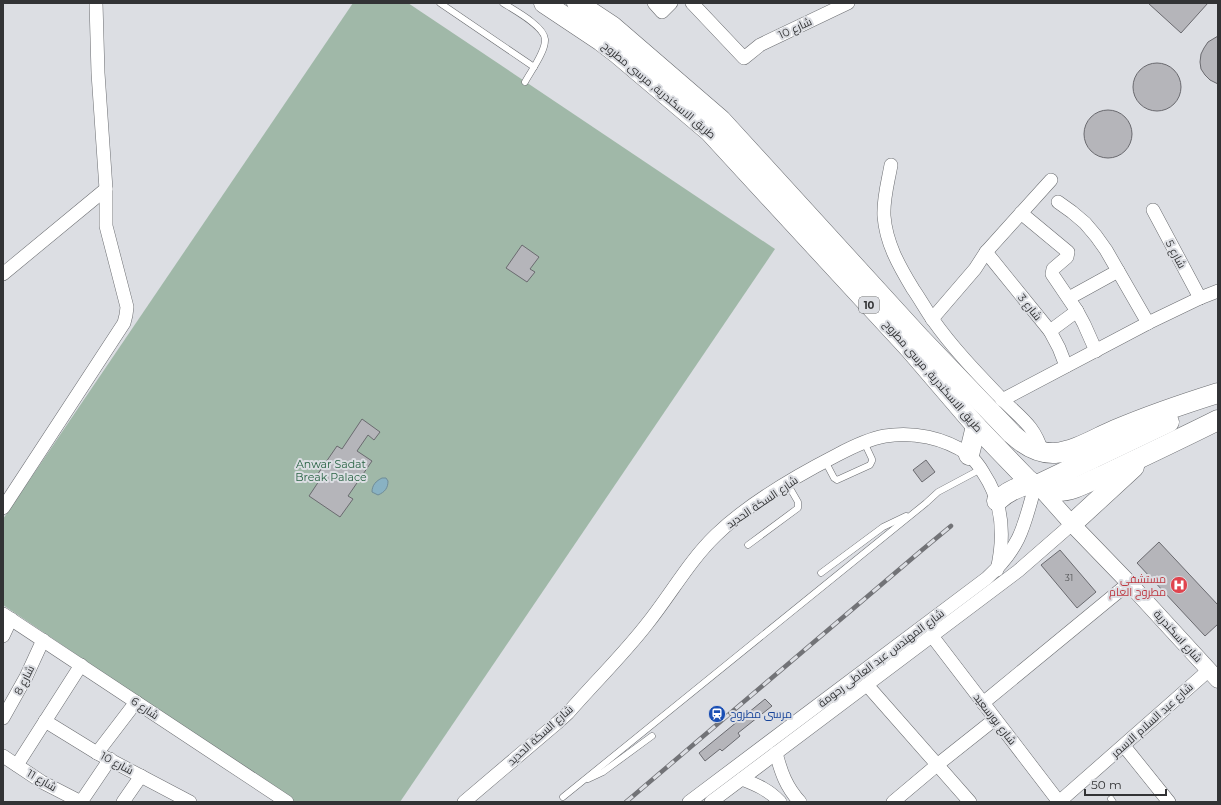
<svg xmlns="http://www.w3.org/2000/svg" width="1221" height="805" viewBox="0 0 1221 805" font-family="Montserrat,Cairo,sans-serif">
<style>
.green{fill:#a0b8a8}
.water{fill:#89b2c3;stroke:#6f8c98}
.building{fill:#b5b5ba;stroke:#6a6a6f}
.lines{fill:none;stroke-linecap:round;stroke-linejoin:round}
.service-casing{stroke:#6a6c70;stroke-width:7}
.minor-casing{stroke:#6a6c70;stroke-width:14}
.tertiary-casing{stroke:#6a6c70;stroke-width:17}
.primary-casing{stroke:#6a6c70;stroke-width:21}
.service{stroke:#fff;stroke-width:6}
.minor{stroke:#fff;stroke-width:13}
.tertiary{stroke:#fff;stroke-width:16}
.primary{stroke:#fff;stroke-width:20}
.rail-casing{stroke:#727377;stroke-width:4.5}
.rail{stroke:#dcdee3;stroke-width:3;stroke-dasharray:9;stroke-linecap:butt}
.labels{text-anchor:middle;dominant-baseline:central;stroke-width:4;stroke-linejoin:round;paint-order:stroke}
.number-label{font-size:9px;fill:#535456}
.shield{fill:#dcdee3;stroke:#656669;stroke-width:1}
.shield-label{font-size:10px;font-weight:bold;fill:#323335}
.street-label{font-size:11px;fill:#323335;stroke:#dcdee3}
.park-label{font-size:11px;fill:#296344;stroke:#dcdee3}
.health-label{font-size:11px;fill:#be3a42;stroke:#dcdee3;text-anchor:end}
.transit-label{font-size:11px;fill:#164399;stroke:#dcdee3;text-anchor:start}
</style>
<rect width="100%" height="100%" fill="#dcdee3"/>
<polygon class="green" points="353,3 408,3 775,249 400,802 295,802 3,605 3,519"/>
<path class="water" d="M382,478h4l2,3c0,7 -3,11 -10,14l-6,-3c0,-7 4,-11 10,-14z"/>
<g class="building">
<polygon points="1148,3 1208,3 1181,33"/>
<polygon points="1218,36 1218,84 1210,80 1205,75 1201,69 1200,62 1201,54 1204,48 1208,42"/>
<circle cx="1157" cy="87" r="24"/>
<circle cx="1108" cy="134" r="24"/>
<polygon points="522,245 539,257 530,269 535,272 527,282 506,268"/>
<polygon points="362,419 380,432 374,440 368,435 357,451 372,461 348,496 353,499 340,517 309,496 319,481 315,478 337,446 342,449"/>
<polygon points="926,460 935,472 922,482 913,470"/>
<polygon points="1159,542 1218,605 1218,624 1205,636 1137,563"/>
<polygon points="1060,550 1096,592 1077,608 1041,565"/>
<polygon points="765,699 772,706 738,733 740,736 722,751 720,749 705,761 699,753"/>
</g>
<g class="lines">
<defs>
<g id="service">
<polyline points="440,3 534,67"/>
<path d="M503,3c11,7 41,23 42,36 1,12 -14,32 -20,43"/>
<polyline points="825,461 834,478 837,480 870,465 872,461 872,459 864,442"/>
<polyline points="748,545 798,508 798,502 787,483"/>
<polyline points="821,573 883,527 906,516"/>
<polyline points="588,779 603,772 652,736"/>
<polyline points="563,797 926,503 938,492 981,469"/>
<polyline points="1111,799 1113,802"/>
</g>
<g id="minor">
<polyline points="654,3 662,12 671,3"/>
<polyline points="692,3 744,58 760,45 848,3"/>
<path d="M891,165c-3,17 -8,34 -7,51 2,27 15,50 29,73 7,10 13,21 20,31 19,27 42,51 65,75 19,21 36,28 44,57"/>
<polyline points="1058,202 1072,212 1085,223 1096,236 1106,250 1148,323"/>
<polyline points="1153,210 1200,298"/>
<polyline points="1021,213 1068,252 1067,257 1053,269 1052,274 1077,311 1084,324 1096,351"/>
<polyline points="986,252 1050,331 1059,348 1066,366"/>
<polyline points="3,274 106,189"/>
<polyline points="1069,298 1118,271"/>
<polyline points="932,319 975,269 986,252 1051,180"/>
<polyline points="1050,331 1077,311"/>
<polyline points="1002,400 1148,323 1200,298 1218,291"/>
<polyline points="3,508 124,323 126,315 127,307 106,226 106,189 98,73 96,3"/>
<polyline points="3,614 287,802"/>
<polyline points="3,636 11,619"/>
<polyline points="932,636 1059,802"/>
<polyline points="867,685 970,802"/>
<polyline points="983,703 1129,583"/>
<polyline points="3,718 26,677 43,640"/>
<polyline points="45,721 97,753 190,802"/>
<polyline points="1124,746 1169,802"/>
<polyline points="97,753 136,702"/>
<path d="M776,753c5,19 10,34 24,49"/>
<polyline points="3,756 42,782 81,802"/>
<polyline points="17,765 81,665"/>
<path d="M742,779c15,6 27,11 38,23"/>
<polyline points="81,802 110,759"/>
<polyline points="123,802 141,776"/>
<path d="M464,802l93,-79 11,-10c26,-30 55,-58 79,-89 24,-30 42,-63 69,-89 32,-31 82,-60 121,-80 15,-8 31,-16 48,-19 28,-5 59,2 83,18 6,5 12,13 16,20 19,29 21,62 13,96"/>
<path d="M689,802l298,-224c33,-30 37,-51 48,-92"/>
<polyline points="711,802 1018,571 1072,524"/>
<polyline points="893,802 937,765 995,719"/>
<polyline points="1059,802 1209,670"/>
</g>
<polyline id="tertiary" points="1040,488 1072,524 1129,583 1218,680"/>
<g id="primary">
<path d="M544,3l57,38 17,13 91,77 201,218 66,77 51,53c9,8 19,13 31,12 16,0 31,-10 46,-16 38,-18 76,-36 114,-55"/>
<path d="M577,3l35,23 109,94 200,219 91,95c12,11 26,20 43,19 21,-2 41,-15 60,-23 33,-14 68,-26 103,-37"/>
<polyline points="969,455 976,426"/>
<polyline points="1035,486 1169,422"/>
<path d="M997,501c11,-10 21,-15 35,-17"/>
<polyline points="1072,524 1134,467"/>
</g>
</defs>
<use href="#service" class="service-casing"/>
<use href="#minor" class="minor-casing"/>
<use href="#tertiary" class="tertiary-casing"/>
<use href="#primary" class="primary-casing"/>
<use href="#service" class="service"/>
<use href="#minor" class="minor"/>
<use href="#tertiary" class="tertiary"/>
<use href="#primary" class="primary"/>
<defs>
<polyline id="rail" points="626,802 922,550 951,526"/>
</defs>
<use href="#rail" class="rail-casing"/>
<use href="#rail" class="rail"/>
</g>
<defs>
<symbol id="hospital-disc" viewBox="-11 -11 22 22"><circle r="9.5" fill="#e0444e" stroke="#dcdee3"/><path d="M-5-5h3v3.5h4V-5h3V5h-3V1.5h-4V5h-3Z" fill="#fff"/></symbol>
<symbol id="station-disc" viewBox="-11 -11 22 22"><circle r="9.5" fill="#1a4fb4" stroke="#dcdee3"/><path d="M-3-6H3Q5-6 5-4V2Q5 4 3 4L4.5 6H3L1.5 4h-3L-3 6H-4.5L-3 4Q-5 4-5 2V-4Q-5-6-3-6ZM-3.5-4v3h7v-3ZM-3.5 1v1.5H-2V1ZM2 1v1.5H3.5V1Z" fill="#fff"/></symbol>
</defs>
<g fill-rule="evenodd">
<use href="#hospital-disc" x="1169" y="575" width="20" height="20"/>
<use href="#station-disc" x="707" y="704" width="20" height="20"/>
</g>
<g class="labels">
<g class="number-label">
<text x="1069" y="577">31</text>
</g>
<rect class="shield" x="859" y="297" width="20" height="16" rx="3"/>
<g class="shield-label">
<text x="869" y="305">10</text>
</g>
<g class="street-label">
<text transform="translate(795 28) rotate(-25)">شارع 10</text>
<text transform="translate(659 90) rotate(40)">طريق الاسكندرية, مرسى مطروح</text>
<text transform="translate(1176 254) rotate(62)">شارع 5</text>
<text transform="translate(1030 307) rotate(51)">شارع 3</text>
<text transform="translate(933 376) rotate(49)">طريق الاسكندرية, مرسى مطروح</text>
<text transform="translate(762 502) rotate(-34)">شارع السكة الحديد</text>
<text transform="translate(1178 636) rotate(48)">شارع اسكندرية</text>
<text transform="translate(881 658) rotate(-37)">شارع المهندس عبد العاطى رحومة</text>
<text transform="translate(24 680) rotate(-63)">شارع 8</text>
<text transform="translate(145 708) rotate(34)">شارع 6</text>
<text transform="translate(995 719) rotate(52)">شارع بورسعيد</text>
<text transform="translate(1152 720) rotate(-42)">شارع عبد السلام الاسمر</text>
<text transform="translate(540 735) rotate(-42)">شارع السكة الحديد</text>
<text transform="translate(117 763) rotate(28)">شارع 10</text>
<text transform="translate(42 780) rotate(30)">شارع 11</text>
</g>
<g class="park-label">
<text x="331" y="464">Anwar Sadat<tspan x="331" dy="13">Break Palace</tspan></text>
</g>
<g class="health-label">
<text x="1166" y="579">مستشفى<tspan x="1166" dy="13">مطروح العام</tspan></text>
</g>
<g class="transit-label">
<text x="730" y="714">مرسى مطروح</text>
</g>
</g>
<rect width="1221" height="805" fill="none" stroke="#323335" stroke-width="8"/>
<path d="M1085 789v6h81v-6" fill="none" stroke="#323335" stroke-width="2"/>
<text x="1091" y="789" font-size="12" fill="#323335" stroke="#dcdee3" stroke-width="3" paint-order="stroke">50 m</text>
</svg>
